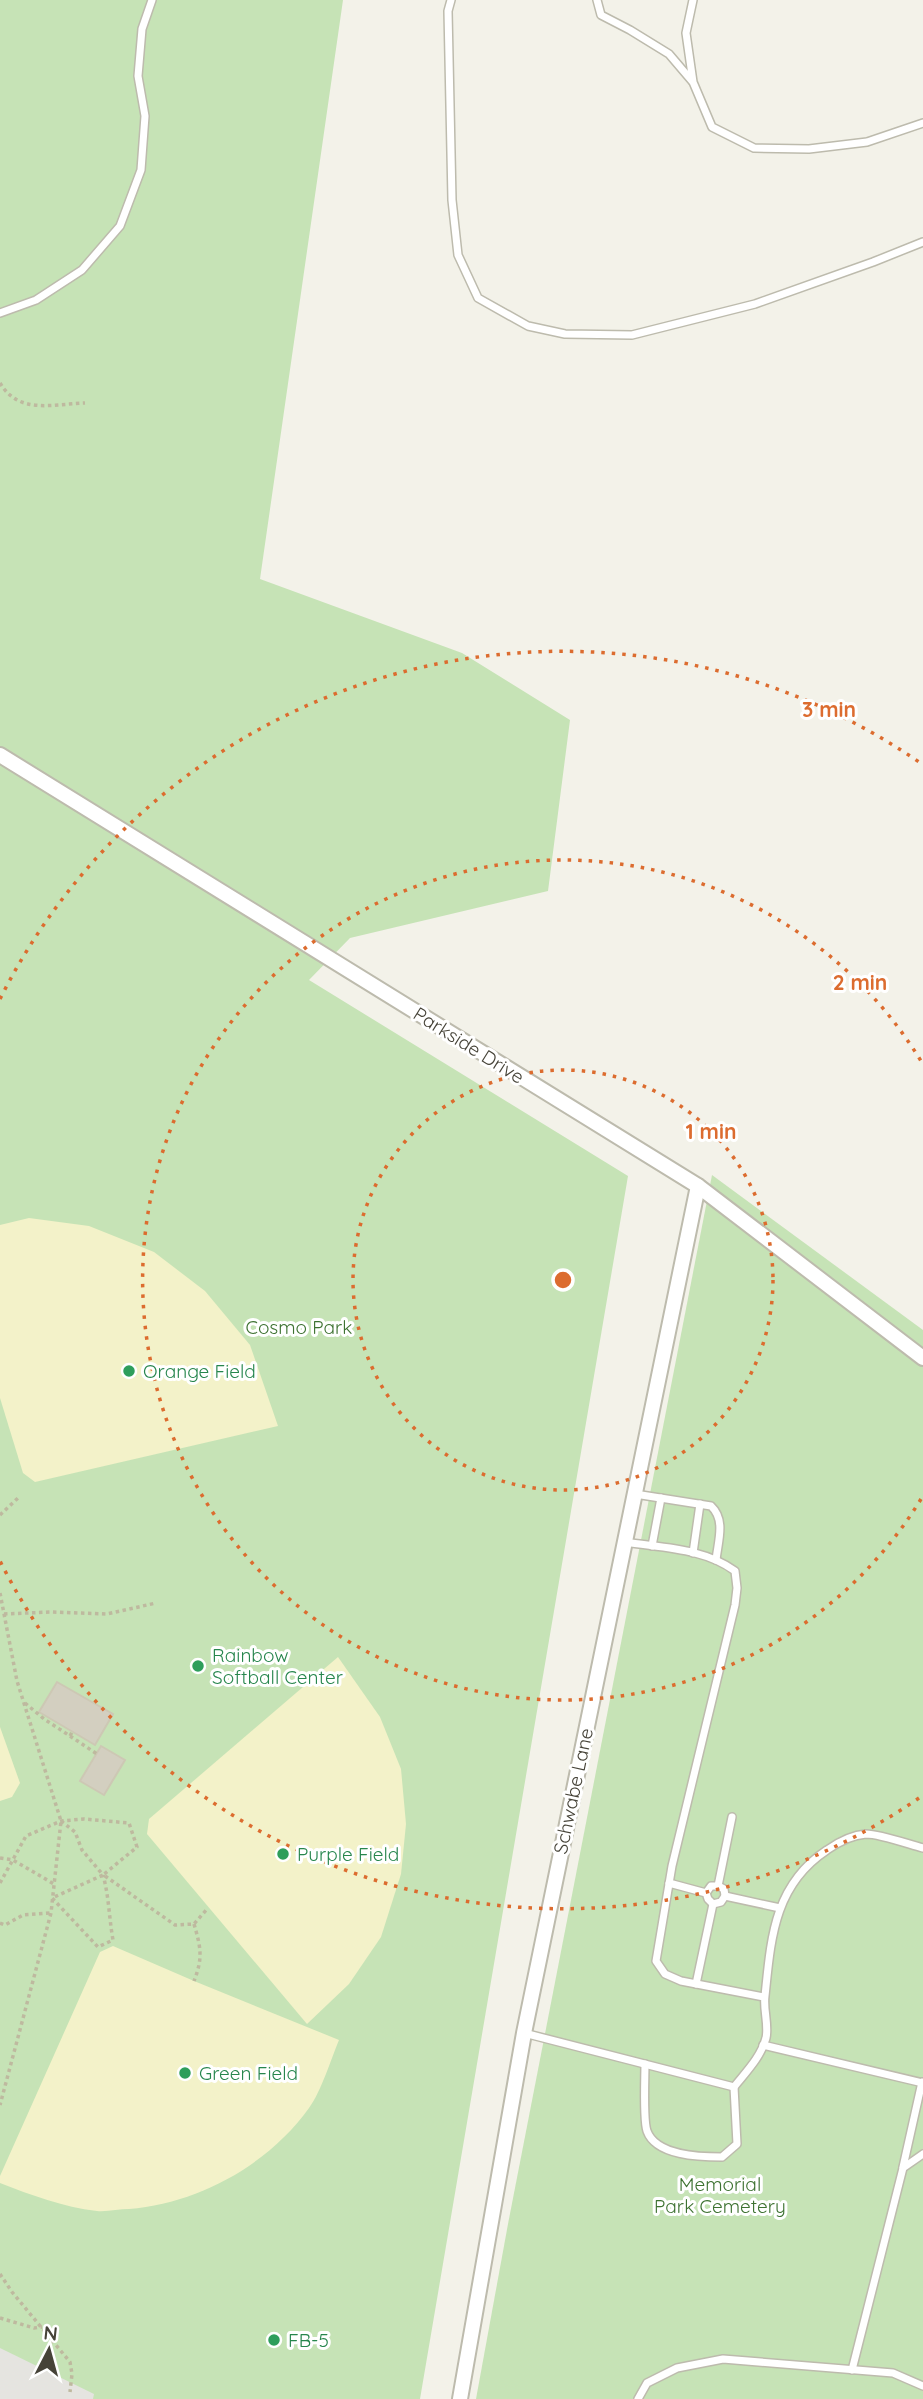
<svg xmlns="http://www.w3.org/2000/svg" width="923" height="2399" viewBox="0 0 923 2399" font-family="Quicksand,sans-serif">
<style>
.green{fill:#c6e3b6}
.sand{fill:#f3f2c9}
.parking{fill:#e5e4e0}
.building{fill:#d3cfc0;stroke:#cdc8b4;stroke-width:2}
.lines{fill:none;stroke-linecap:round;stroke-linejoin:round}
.lane-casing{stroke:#bdbbad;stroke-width:10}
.street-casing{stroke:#bdbbad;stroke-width:18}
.path{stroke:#beb99f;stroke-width:3.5;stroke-dasharray:3.5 3.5;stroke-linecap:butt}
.lane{stroke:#fff;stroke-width:7}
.street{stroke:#fff;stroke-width:14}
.ring{fill:none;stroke:#dc6c2f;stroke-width:3.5;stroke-dasharray:3.5 7}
.leisure-dot{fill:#2e9e5b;stroke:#fff;stroke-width:2.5}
.labels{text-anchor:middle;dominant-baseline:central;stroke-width:6;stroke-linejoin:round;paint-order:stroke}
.street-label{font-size:19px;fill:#464338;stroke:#fff}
.park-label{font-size:19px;fill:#3d7231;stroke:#fff}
.leisure-label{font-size:19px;fill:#27864d;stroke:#fff;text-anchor:start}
.centre{fill:#dc6c2f;stroke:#fff;stroke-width:3.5}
.ring-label{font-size:21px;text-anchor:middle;font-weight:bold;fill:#dc6c2f;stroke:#fff;stroke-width:6;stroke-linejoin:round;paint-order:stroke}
</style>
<rect width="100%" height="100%" fill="#f3f2e9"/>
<g class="green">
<polygon points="0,0 343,0 260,579 462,653 570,720 548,891 350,938 309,980 628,1176 420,2399 0,2399"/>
<polygon points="712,1175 923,1330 923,2399 476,2399 508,2224"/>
</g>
<g class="sand">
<polygon points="29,1218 89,1226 154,1252 205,1291 250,1345 278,1426 35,1482 23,1473 0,1398 0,1225"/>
<polygon points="338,1657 380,1717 401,1769 406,1824 401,1874 381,1937 349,1984 307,2024 147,1834 149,1819"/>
<polygon points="0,1727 20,1783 12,1797 0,1801"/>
<path d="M113,1946l81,35 145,59c-8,19 -18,52 -30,68 -41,57 -110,95 -180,101 -10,0 -22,3 -32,2 -34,-4 -66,-16 -97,-28v-7l100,-224z"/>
</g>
<polygon class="parking" points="0,2348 94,2394 93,2399 0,2399"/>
<g class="building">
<polygon points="57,1682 113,1714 95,1745 39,1712"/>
<polygon points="101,1746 125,1760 104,1795 80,1781"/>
</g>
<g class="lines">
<defs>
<g id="lane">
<polyline points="451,0 448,11 452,200 458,255 478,298 528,326 565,334 632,335 755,304 873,262 923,242"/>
<polyline points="597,0 601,15 630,30 669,54 692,81"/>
<polyline points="693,0 686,33 693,82 712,127 754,148 809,149 867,142 923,123"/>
<polyline points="0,313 36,300 82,270 120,226 141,170 145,116 138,76 142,29 152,0"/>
<path d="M635,1494l76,12c15,14 7,35 5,54"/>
<path d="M625,1542c37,6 79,6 110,29l2,17 -2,17 -63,261 -16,95 9,13 16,7 83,16"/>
<polyline points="652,1546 661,1498"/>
<polyline points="693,1553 700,1504"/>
<polyline points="669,1883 706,1893 711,1886 718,1886 724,1889 725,1896 721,1902 713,1904 708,1899 706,1893"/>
<polyline points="718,1886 732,1817"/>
<polyline points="725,1896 780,1908"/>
<polyline points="696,1984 713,1904"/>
<path d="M524,2033l210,54c12,-15 27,-30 32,-49 3,-13 -3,-29 -1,-42 6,-58 9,-111 62,-146 10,-7 25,-15 39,-16 14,0 42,10 57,14"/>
<polyline points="763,2045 923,2083"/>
<path d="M645,2064c0,14 -2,56 2,67 9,25 53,26 75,26l15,-13 -3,-57"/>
<polyline points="903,2167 922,2082"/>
<polyline points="852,2370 903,2168 923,2154"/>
<polyline points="638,2399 647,2383 677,2368 723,2359 893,2373 923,2386"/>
</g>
<g id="street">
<polyline points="0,755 698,1186 923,1358"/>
<polyline points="460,2399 524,2033 698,1186"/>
</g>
</defs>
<use href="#lane" class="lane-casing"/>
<use href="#street" class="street-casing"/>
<g class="path">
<path d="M0,383c19,32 53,21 85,20"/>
<polyline points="0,1515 19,1497"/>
<polyline points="0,1593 17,1681 61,1821 51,1913 0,2105"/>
<polyline points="4,1614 51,1612 107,1614 156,1603"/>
<polyline points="25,1703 44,1719 70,1736 72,1732"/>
<polyline points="70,1736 97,1754"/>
<path d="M61,1821l14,11 7,18 21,25 -51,23 46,49 15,-7c-4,-22 -4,-44 -10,-65"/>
<polyline points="0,1858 13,1860 54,1884"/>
<polyline points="105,1876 175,1925 194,1924 208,1908"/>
<polyline points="0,1883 26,1836 61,1821 84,1819 129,1823 137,1847 103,1875"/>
<polyline points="0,1923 5,1925 23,1915 51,1913"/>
<path d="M194,1924c7,24 9,34 0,57"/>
<polyline points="0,2274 12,2292 70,2362 72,2374 70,2392"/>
<polyline points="0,2318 34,2328 42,2327"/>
</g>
<use href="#lane" class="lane"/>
<use href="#street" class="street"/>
</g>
<g class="ring">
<circle cx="563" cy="1280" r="210"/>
<path d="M921 1499A420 420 0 1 1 921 1061"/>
<path d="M919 1798A629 629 0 0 1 0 1561M0 999A629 629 0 0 1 919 762"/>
</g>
<g class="leisure-dot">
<circle cx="129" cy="1371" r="7"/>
<circle cx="198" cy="1666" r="7"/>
<circle cx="283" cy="1854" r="7"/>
<circle cx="185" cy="2073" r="7"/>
<circle cx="274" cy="2340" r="7"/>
</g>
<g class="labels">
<g class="street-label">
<text transform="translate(469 1045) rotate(32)">Parkside Drive</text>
<text transform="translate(573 1791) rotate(-78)">Schwabe Lane</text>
</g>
<g class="park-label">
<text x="299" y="1327">Cosmo Park</text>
<text x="720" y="2184">Memorial<tspan x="720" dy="22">Park Cemetery</tspan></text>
</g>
<g class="leisure-label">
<text x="143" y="1371">Orange Field</text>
<text x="212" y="1655">Rainbow<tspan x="212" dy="22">Softball Center</tspan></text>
<text x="297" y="1854">Purple Field</text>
<text x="199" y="2073">Green Field</text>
<text x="288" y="2340">FB-5</text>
</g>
</g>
<circle cx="563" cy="1280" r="10" class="centre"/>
<g class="ring-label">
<text x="829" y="717">3 min</text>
<text x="860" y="990">2 min</text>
<text x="711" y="1139">1 min</text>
</g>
<g transform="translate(49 2350) rotate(6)" stroke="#ffffff" stroke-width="5" paint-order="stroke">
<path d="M0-5L12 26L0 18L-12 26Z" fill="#464338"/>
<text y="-10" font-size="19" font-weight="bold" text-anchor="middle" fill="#464338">N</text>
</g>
</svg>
